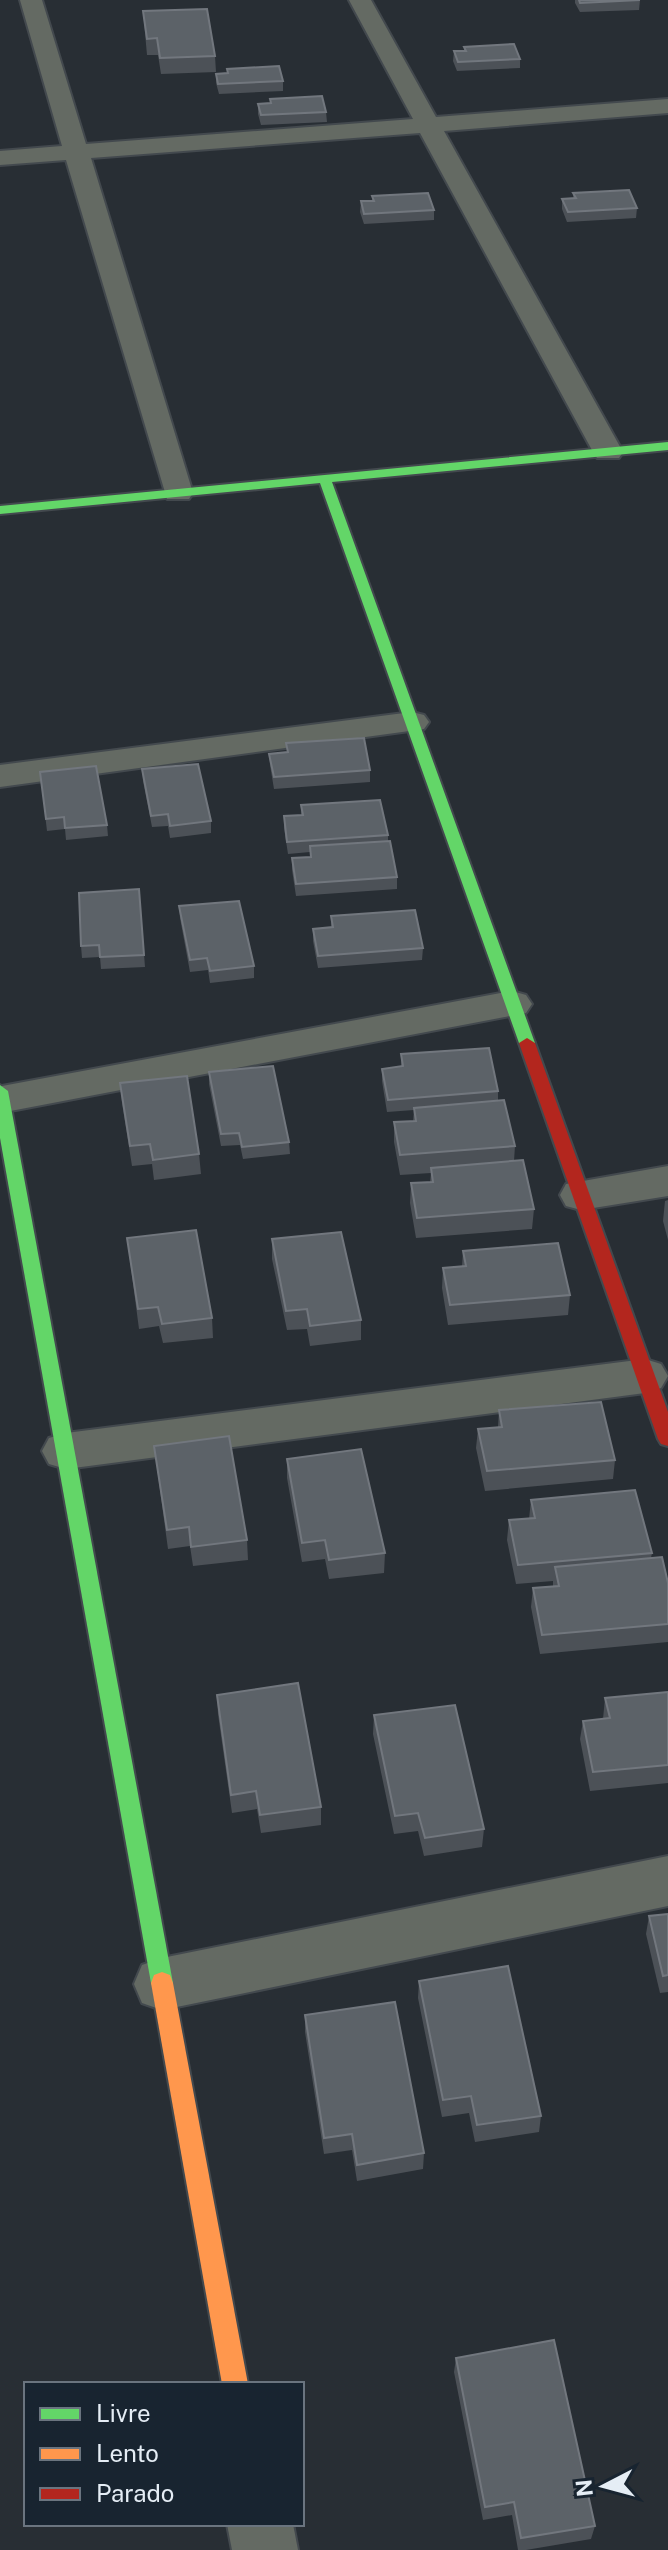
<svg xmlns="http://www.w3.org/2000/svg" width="668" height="2550" viewBox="0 0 668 2550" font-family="'Public Sans',sans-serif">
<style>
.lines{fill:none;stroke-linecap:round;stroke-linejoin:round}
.street-casing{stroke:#43494e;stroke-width:4}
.fast-casing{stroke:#43494e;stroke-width:4}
.slow-casing{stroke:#43494e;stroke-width:4}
.jam-casing{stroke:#43494e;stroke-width:4}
.street{fill:#646a63;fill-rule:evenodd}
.fast{fill:#63d668;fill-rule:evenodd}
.slow{fill:#ff974d;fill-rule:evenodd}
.jam{fill:#b3261e;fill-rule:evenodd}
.wall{fill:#4c5157}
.building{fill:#5c6268;stroke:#72777e;stroke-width:2}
</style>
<rect width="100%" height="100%" fill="#282e34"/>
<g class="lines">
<defs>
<g id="street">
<polygon points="20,0 42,0 86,144 413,119 349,0 371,0 436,117 668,99 668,113 444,131 623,452 619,458 597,458 593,452 420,133 91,158 193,493 189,499 167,499 66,160 0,165 0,151 62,146"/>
<polygon points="412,712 424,715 429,722 424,729 0,787 0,765"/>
<polygon points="512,991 526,995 532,1004 526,1013 0,1113 2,1086"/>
<polygon points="668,1166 668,1196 581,1210 566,1206 560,1195 566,1184"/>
<polygon points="645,1359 661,1364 668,1376 661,1388 645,1393 66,1469 49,1464 42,1451 49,1438 66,1433"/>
<polygon points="668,1856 668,1906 162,2010 142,2003 134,1984 142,1965 162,1958"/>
<polygon points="227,2524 293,2524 298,2550 232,2550"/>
</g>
<g id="fast">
<polygon points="668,442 668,450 332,482 535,1043 527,1048 519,1043 320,483 0,514 0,506"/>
<polygon points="0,1085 8,1091 173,1983 170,1991 162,1994 154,1991 151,1983 0,1138"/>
</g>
<polygon id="slow" points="162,1972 170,1975 173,1983 248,2384 222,2384 151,1983 154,1975"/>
<polygon id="jam" points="527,1038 535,1043 668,1412 668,1446 661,1444 658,1439 519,1043"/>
</defs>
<use href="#street" class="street-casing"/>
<use href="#fast" class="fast-casing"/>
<use href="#slow" class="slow-casing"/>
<use href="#jam" class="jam-casing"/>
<use href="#street" class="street"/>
<use href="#fast" class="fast"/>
<use href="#slow" class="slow"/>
<use href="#jam" class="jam"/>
</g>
<g class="wall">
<polygon points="575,0 640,0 639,10 580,12 575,3"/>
<polygon points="143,11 215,56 216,72 161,74 158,55 147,55"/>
<polygon points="464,47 520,59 520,68 457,71 453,61 454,51 464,51"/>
<polygon points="227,69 283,81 283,91 219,94 216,83 216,74 227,73"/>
<polygon points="270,99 326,112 327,122 261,125 258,114 258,104 270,103"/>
<polygon points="573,193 637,208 636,218 567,222 562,209 562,199 573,199"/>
<polygon points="372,196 434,210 434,220 364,224 360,212 361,201 372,201"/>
<polygon points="286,743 370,770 370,782 274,789 270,765 269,754 287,753"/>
<polygon points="142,769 211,821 211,833 170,838 168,826 152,827 143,781"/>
<polygon points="40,772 107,825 108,836 66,840 65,829 47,831"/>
<polygon points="301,805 388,835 388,841 397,877 397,889 296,896 292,870 292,858 310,857 310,852 288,854 284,828 284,816 301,815"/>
<polygon points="139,889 145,967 101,969 100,957 82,958 81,946"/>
<polygon points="179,906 254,966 254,978 210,983 208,970 190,972 180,918"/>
<polygon points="331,916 423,948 422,960 318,968 313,941 313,929 331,927"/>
<polygon points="401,1054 498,1091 498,1101 515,1146 514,1161 534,1209 532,1229 416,1238 410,1203 411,1183 430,1182 431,1173 400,1175 394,1142 394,1122 413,1121 414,1110 387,1112 382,1081 382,1069 401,1067"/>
<polygon points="209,1072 289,1142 290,1154 243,1159 240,1145 221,1146 209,1084"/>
<polygon points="120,1083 199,1154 201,1174 154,1180 152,1164 132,1166 122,1103"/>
<polygon points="668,1200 668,1240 663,1221 665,1201"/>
<polygon points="127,1238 212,1318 213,1338 163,1343 159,1326 139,1329"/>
<polygon points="272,1239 361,1320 361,1340 310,1346 307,1329 287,1330 272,1259"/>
<polygon points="463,1251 570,1295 568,1315 448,1325 442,1288 443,1268 462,1266"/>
<polygon points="499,1410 615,1460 613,1479 485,1491 476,1448 478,1429 498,1427"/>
<polygon points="154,1446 247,1540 248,1560 193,1566 190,1546 168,1549"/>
<polygon points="287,1459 385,1553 384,1573 329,1579 325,1559 302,1562 287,1478"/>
<polygon points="531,1500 652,1553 651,1558 668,1583 668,1642 540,1654 531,1607 533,1588 553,1586 553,1581 516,1584 507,1540 509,1520 529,1519"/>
<polygon points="668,1692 668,1783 590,1791 580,1739 583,1721 603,1719 605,1698"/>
<polygon points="217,1695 321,1807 321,1825 261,1833 257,1809 232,1813 218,1714"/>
<polygon points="374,1715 484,1829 482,1847 424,1856 418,1831 394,1834 373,1734"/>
<polygon points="668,1914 668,1992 660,1993 646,1934 649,1916"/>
<polygon points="419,1981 541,2116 539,2132 475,2142 469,2113 442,2117 418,1998"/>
<polygon points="305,2015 424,2153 423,2169 357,2181 352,2150 324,2154 305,2032"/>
<polygon points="456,2358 595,2526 591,2539 526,2550 518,2550 512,2515 483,2520 454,2372"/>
</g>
<g class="building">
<polygon points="579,0 640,0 580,3"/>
<polygon points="207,9 215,56 160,58 157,38 147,39 143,11"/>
<polygon points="514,44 520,59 458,62 454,51 466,51 464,47"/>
<polygon points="279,66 283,81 218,84 216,74 228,73 227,69"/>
<polygon points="322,96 326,112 261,115 258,104 271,103 270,99"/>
<polygon points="629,190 637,208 568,212 562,199 576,198 573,193"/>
<polygon points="428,193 434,210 364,214 361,201 374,201 372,196"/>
<polygon points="364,738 370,770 274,777 269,754 288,752 286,743"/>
<polygon points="198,764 211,821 170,826 168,814 151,816 142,769"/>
<polygon points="96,766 107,825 65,828 64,817 46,819 40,772"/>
<polygon points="380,800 388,835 287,842 284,816 303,815 301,805"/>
<polygon points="390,841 397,877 296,884 292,858 311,857 310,846"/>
<polygon points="139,889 144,955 100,957 99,945 81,946 79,893"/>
<polygon points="239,901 254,966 210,971 207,958 190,960 179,906"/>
<polygon points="415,910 423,948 318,956 313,929 333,927 331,916"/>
<polygon points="489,1048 498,1091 388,1100 382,1069 403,1066 401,1054"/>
<polygon points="273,1066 289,1142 242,1147 239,1133 221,1134 209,1072"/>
<polygon points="187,1076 199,1154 153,1160 150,1144 130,1146 120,1083"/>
<polygon points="504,1100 515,1146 400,1155 394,1122 416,1121 414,1108"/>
<polygon points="523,1160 534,1209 417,1218 411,1183 433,1182 431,1168"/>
<polygon points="196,1230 212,1318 162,1324 158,1307 138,1309 127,1238"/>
<polygon points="341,1232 361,1320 310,1326 307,1309 286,1311 272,1239"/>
<polygon points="558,1243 570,1295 450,1305 443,1268 466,1266 463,1251"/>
<polygon points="601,1402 615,1460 487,1471 478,1429 502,1427 499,1410"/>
<polygon points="229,1436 247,1540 191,1547 189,1527 167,1530 154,1446"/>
<polygon points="361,1449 385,1553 329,1560 325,1540 302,1543 287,1459"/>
<polygon points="635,1490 652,1553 518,1565 509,1520 535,1518 531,1500"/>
<polygon points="662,1557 668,1583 668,1624 542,1635 533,1588 559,1586 555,1567"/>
<polygon points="298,1683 321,1807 260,1815 256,1791 231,1795 217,1695"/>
<polygon points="668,1692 668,1765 593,1772 583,1721 610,1718 605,1698"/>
<polygon points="455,1705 484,1829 425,1838 418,1813 395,1816 374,1715"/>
<polygon points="668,1914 668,1975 663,1976 649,1916"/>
<polygon points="508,1966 541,2116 477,2125 471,2096 443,2100 419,1981"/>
<polygon points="395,2002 424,2153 357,2165 352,2134 324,2138 305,2015"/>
<polygon points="554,2340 595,2526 521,2538 514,2502 485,2507 456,2358"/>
</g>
<rect x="24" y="2382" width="280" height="144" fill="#182430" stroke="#6a747f" stroke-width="2"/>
<rect x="40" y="2408" width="40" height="12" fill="#63d668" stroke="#6a747f" stroke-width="2"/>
<text x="96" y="2422" font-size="24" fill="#e5edf5">Livre</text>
<rect x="40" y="2448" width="40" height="12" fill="#ff974d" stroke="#6a747f" stroke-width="2"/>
<text x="96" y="2462" font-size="24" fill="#e5edf5">Lento</text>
<rect x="40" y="2488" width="40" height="12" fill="#b3261e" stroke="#6a747f" stroke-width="2"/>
<text x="96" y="2502" font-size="24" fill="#e5edf5">Parado</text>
<g transform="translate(604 2486) rotate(264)" stroke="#182430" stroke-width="6" paint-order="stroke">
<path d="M0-6L14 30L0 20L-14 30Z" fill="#e5edf5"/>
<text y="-12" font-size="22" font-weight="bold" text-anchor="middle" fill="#e5edf5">N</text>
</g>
</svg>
